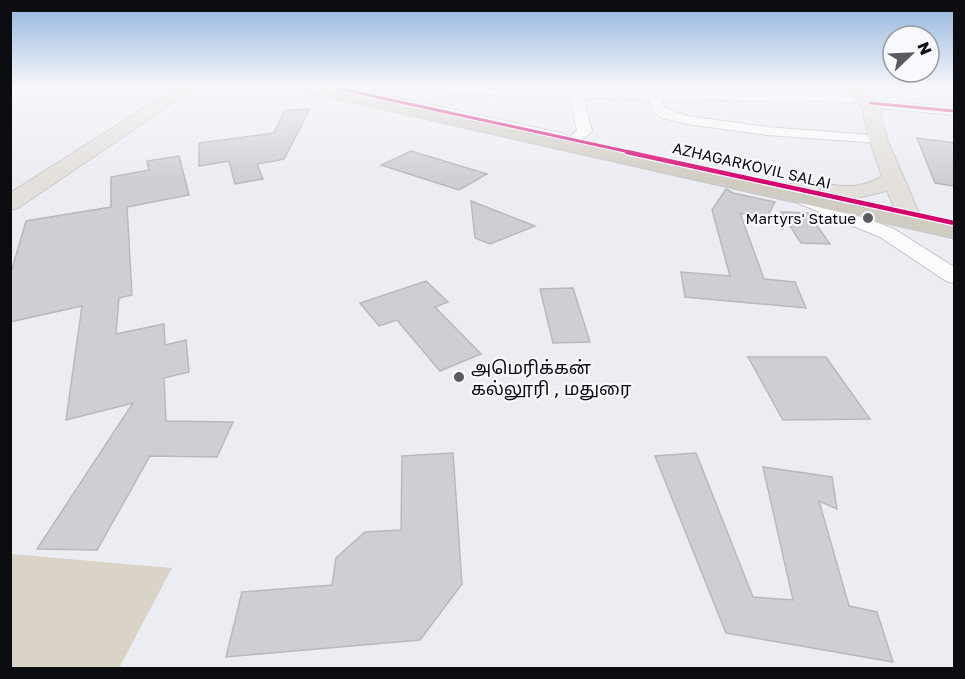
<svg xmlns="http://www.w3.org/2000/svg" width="965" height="679" viewBox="0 0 965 679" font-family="'Golos Text','Noto Sans Tamil',sans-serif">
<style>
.green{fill:#dad3c7}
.building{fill:#cecfd3;stroke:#b8b9bd;stroke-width:1.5}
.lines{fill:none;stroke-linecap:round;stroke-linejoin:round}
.minor-casing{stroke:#c4c5ca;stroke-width:2}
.major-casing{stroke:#c7c8cb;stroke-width:2}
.highway-casing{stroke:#c7c8cb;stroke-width:3}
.minor{fill:#fcfcfd;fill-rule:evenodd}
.major{fill:#e3dfda;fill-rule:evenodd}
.highway{fill:#d1ccc2;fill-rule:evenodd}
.cycleway-far1-casing{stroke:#f7f9ff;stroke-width:5}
.cycleway-casing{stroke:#f7f9ff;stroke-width:7}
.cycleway-far1{stroke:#d6006c;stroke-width:3}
.cycleway{stroke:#d6006c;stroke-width:4.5}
.poi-dot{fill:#5a5b5f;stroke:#f7f9ff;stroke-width:2}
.labels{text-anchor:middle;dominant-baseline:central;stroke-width:4.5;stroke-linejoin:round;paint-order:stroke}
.far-street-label{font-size:15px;fill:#0c0d10;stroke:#f7f9ff}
.far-poi-label{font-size:15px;fill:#0c0d10;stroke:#f7f9ff;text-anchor:end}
.poi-label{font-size:18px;fill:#0c0d10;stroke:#f7f9ff;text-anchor:start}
</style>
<rect width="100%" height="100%" fill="#ecedf3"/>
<polygon class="green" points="10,554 11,554 172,568 119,668 11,668"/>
<g class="building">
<polygon points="310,109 284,159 257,164 263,179 235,184 229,161 199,166 199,143 274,133 285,110"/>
<polygon points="917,138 954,143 954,186 935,183"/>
<polygon points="411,151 487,174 459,190 381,165"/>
<polygon points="179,156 189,195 127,207 132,295 119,298 116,334 164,324 165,345 186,340 189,372 164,378 166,421 233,422 217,457 150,456 97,550 37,549 133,403 66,420 82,306 10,322 10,276 26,221 111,207 111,177 149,170 147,161"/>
<polygon points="726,189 733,193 775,202 766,219 740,213 764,279 795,282 806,308 685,297 681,272 730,276 712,210"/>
<polygon points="471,201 535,226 490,244 475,238"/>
<polygon points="781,212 808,213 830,244 801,243"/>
<polygon points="426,281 448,302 435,307 481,354 440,371 397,320 379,326 360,303"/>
<polygon points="573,288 590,342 553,343 540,289"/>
<polygon points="748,357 826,357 870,419 783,420"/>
<polygon points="453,453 462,584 420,640 226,657 242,592 332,585 336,558 365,532 401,530 402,456"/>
<polygon points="696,453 753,597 793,600 763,467 832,477 837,509 819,501 849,606 877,612 893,662 726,633 655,456"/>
</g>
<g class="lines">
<defs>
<g id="minor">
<polygon points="321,86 342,86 561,133 568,137 561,141 327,90"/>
<polygon points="383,86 861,95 866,96 867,100 954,107 954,115 870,107 865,106 864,102 661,99 665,108 687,116 767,127 883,136 885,139 878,143 767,135 687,124 663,118 654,113 648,99 583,98 592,131 581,141 576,142 569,138 577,130 570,98 388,91 384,90"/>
<polygon points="806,195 894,229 954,267 954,283 946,281 880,237 800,204 797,200 800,196"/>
</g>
<g id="major">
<polygon points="185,86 203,86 170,105 18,208 10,210 10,193 158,99"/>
<path d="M848,86h14l5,10 11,7 9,36 31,72 -4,5 -8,2 -8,-2 -11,-25 -39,9 -50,-4 -8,-2 -3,-5 3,-5c33,-8 56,14 92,-8l-13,-37 -7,-33 -7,-4z"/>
</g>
<polygon id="highway" points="296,86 324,86 954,222 954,238 304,91"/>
</defs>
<use href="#minor" class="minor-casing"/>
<use href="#major" class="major-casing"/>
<use href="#highway" class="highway-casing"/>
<use href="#minor" class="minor"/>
<use href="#major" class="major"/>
<use href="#highway" class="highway"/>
<defs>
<g id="cycleway-far1">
<polyline points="327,86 634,153"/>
<polyline points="870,103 954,111"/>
</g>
<polyline id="cycleway" points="627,152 954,223"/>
</defs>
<use href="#cycleway-far1" class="cycleway-far1-casing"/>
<use href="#cycleway" class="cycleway-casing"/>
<use href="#cycleway-far1" class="cycleway-far1"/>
<use href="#cycleway" class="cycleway"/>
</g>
<linearGradient id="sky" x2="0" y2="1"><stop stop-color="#91b3dd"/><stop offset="0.48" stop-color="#f6f7fa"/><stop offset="1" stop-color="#f6f7fa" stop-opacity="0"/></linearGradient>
<rect width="965" height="181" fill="url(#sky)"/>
<g class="poi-dot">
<circle cx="868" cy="218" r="6"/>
<circle cx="459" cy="377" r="6"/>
</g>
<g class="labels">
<g class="far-street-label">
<text transform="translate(752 165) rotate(13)">AZHAGARKOVIL SALAI</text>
</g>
<g class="far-poi-label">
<text x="856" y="218">Martyrs' Statue</text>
</g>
<g class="poi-label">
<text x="471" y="367">அமெரிக்கன்<tspan x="471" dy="21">கல்லூரி , மதுரை</tspan></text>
</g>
</g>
<rect width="965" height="679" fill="none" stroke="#0c0d10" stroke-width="24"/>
<g transform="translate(911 54) rotate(67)"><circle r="28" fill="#f7f9ff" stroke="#999b9f" stroke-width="1.5"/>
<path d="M0-4.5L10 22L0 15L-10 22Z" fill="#5a5b5f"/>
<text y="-9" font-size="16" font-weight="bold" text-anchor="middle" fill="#0c0d10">N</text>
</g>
</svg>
